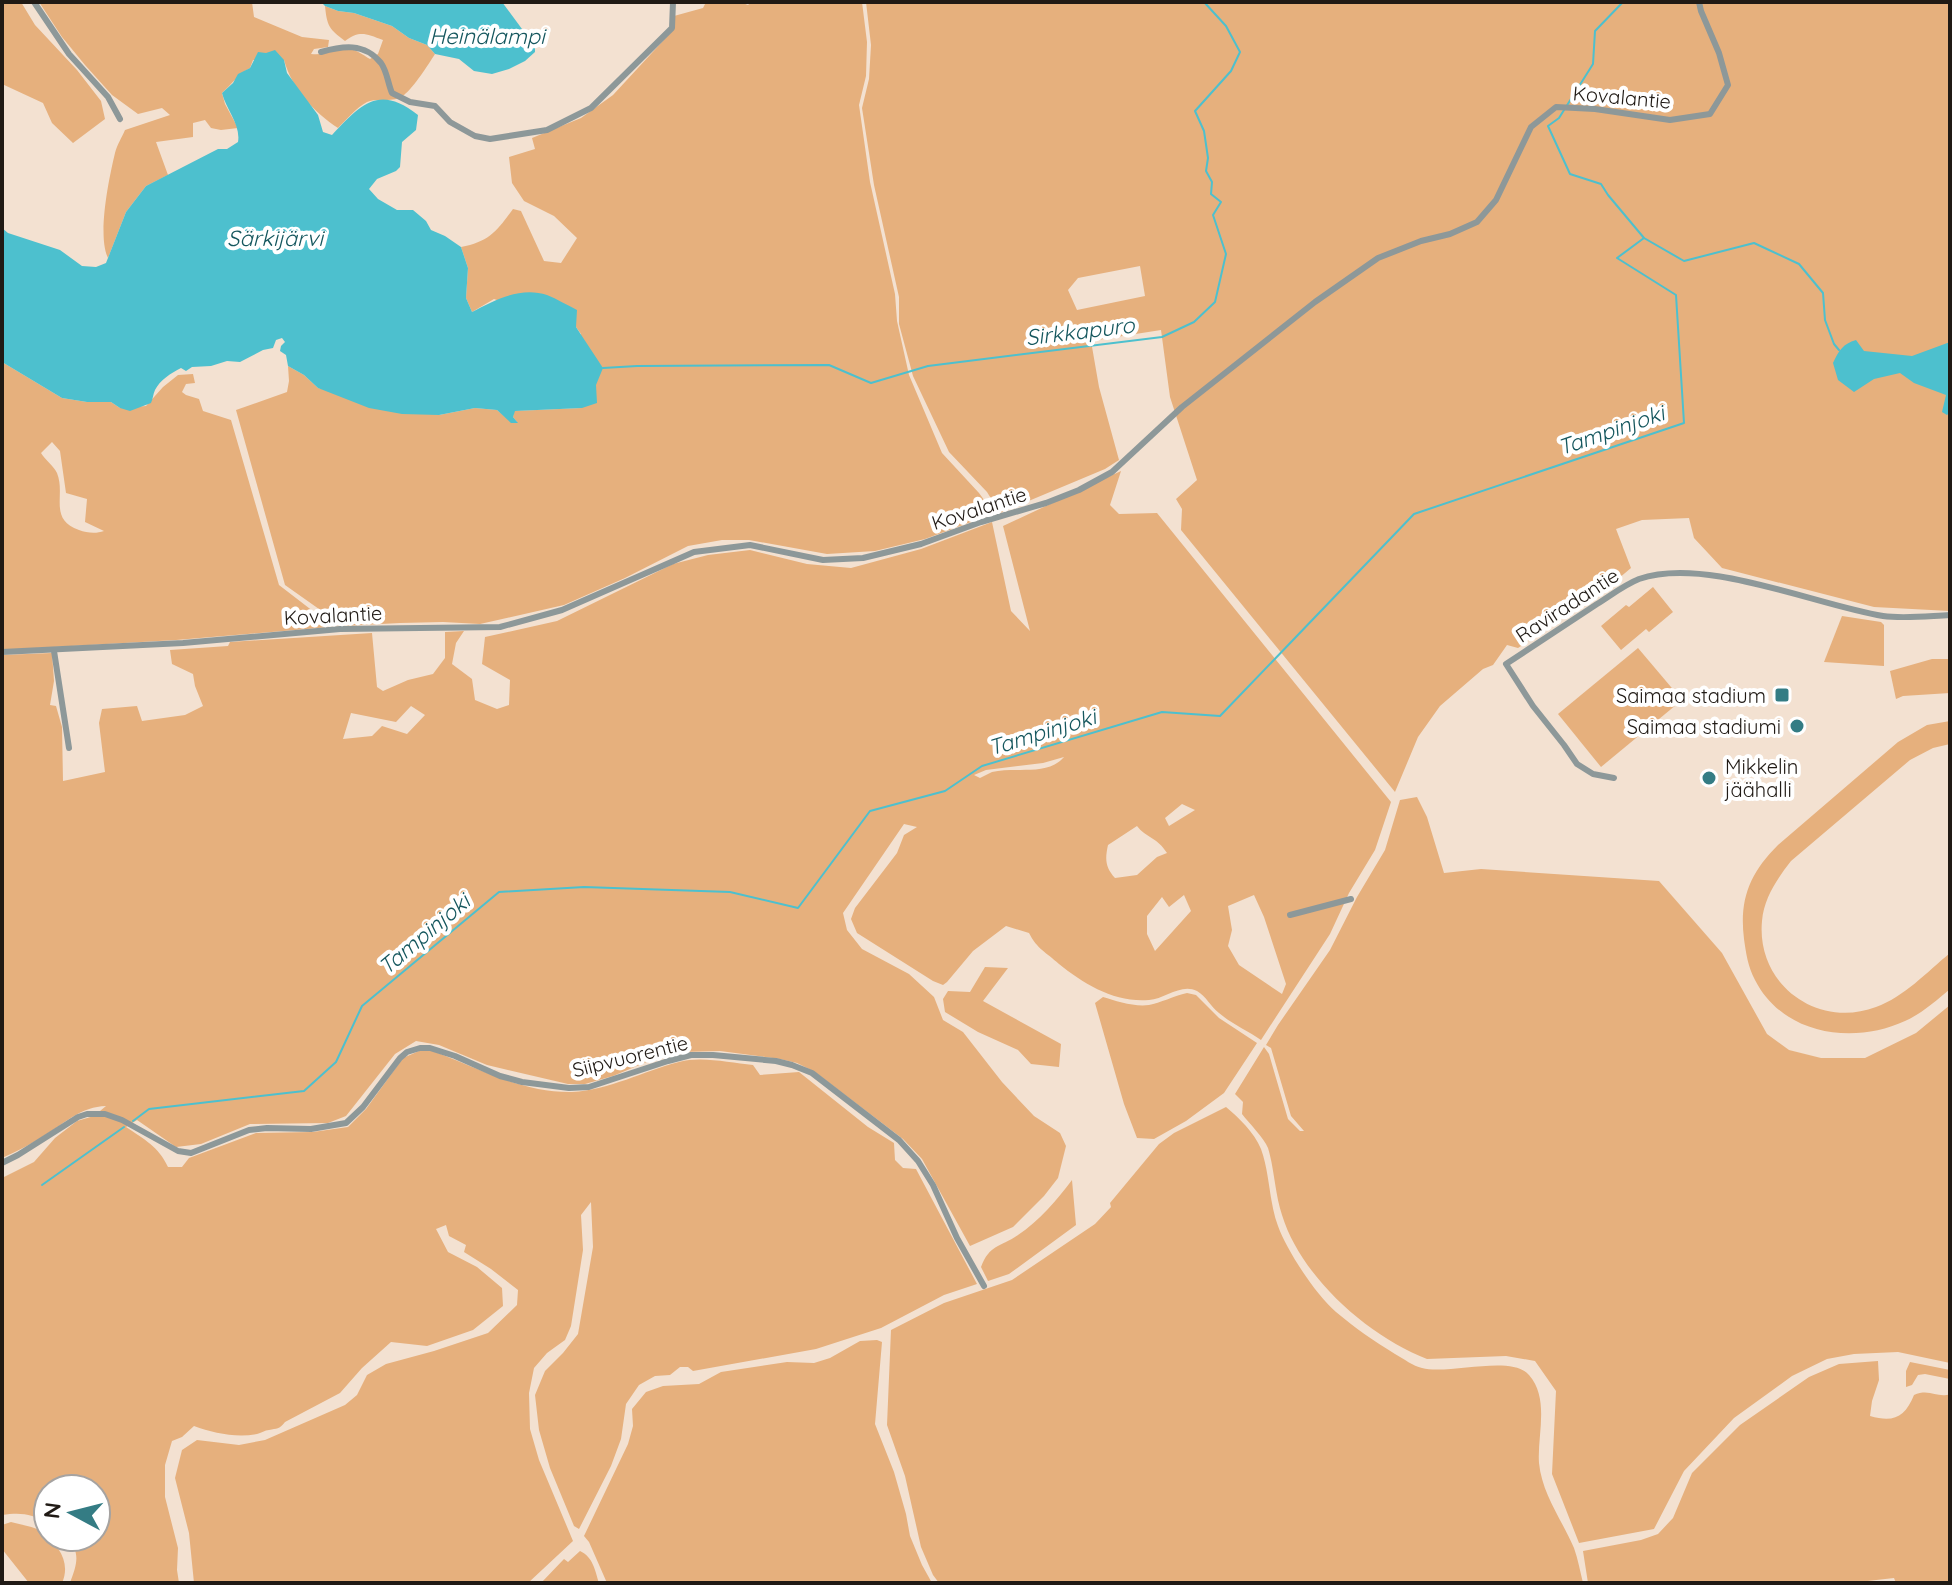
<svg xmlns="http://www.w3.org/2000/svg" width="1952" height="1585" viewBox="0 0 1952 1585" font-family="Quicksand,sans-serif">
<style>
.green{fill:#e6b07d;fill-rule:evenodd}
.water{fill:#4dc0ce}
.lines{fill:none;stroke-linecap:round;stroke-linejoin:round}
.stream{stroke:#4dc0ce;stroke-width:2}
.minor{stroke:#8d9899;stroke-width:6}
.poi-dot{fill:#347c84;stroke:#fff;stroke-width:3}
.labels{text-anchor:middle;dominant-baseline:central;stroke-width:8;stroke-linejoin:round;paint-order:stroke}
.street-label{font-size:20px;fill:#201a15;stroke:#fff}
.poi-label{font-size:20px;fill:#201a15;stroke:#fff;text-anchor:end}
.water-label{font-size:22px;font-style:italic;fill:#15575e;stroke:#fff}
</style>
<rect width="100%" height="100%" fill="#f3e1d1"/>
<g class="green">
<polygon points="2,2 21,2 35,25 77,70 101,101 105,119 73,143 52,123 43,103 2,84"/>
<path d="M39,2h213l2,15 48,20 27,3 -1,7 -14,2 -3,5c16,2 21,-6 34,-6 9,0 18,7 25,11l8,-5 5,-14c-17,-6 -23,-10 -38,1 -16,-12 -18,-15 -20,-35l13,5 16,2 38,13 17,12 18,7 8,9c-7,11 -21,33 -31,41 -11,9 -26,2 -37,7 -11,6 -20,17 -29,26 -24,-16 -46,-39 -54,-68h-31l-3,8c-12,6 -18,16 -28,25l3,11 13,24 -17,2 -10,-2 -6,-8 -12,3v14l-37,5 12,33 -22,11 -20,26 -18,46c-11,-22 1,-80 7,-105 2,-8 7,-16 10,-23l45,-15 -8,-7 -24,6 -26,-19 -27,-30 -23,-28z"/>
<path d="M706,2h34l8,3 3,-3h111l5,40 -1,34 -7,29 11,77 25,112 2,27 12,54 33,78 37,40 8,11 3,11 -65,24 -50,12 -48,3 -78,-14h-27l-34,6 -63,32 -61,27 -84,19 -37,-2 -43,1 -57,3 -58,-41 -49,-175 51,-18 2,-11 -1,-15 16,9 14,13 121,27 36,-7 22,2 7,6 13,6 -4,-5 1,-6 68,-3 -1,-74 -5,-7 -82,-28 -22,13 -6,-14 2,-30 -7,-21c28,-5 36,-16 52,-38l8,2 23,50 17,2 16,-25 -23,-22 -30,-15 -12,-18 -3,-26 26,-8 -3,-11 49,-20 32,-23 61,-66v-13l29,-8z"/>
<path d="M866,2h1084v609l-76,-4 -152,-39 -28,-30 -5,-20 -47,2 -26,9 15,39 -25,21 -88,59 -11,-3 -14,20 -10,4 -43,37 -22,31 -23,55 -214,-262 1,-21 -6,-10 21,-19 -27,-83 -9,-67 -70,11 8,46 20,73 -14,9 -105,44 -13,-21 -38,-40 -36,-76 -14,-52v-27l-25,-112 -12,-77 7,-29 2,-34zM1140,266l5,30 -68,14 -9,-20 10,-12z"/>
<path d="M2,362l60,36 25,4h24l9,6 26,-2 17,-19 15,-12 15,-1 2,9 -9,1 -4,8 4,3 13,4 4,12 28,9 48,165 39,30 12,12 -154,13 -174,10zM52,442l8,9 6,42 21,6 -2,23 19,9c-8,3 -17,2 -25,-1 -31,-11 -13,-35 -22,-57 -3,-7 -12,-13 -16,-20z"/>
<path d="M1121,471l-11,34 9,9 38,-1 234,289 -16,48 -26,43 -19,41 -69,106c-13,-9 -29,-16 -42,-27 -8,-6 -13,-17 -22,-22 -16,-8 -32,8 -48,9 -34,3 -65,-16 -90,-36 -13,-12 -22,-15 -30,-31l-23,-7 -33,25 -26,31 -4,3 -10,-4 -76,-48 -6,-14 4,-11 42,-55 7,-18 13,-8 -13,-3 -61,89 4,17 15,19 47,25 25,23 9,23 20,12 39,50 32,34 26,17 6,13 -8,32 -14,18 -31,31 -43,19 -48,-87 -19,-20 -88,-67 -18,-9 -17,-4 -60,-8 -38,1 -33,9 -36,15 -28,8h-17l-81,-19 -48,-20 -23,-4 -21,13 -49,62 -18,7 -78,1 -49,20 -25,3 -39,-27 -11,7c19,13 32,19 42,40h14l7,-9 67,-25 57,-1 35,-5 18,-18 37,-51 16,-7 11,-1c46,17 92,43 142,42 38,-2 71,-21 107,-30 23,-6 51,1 74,3l7,10 39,-3 69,55 26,16 1,17 8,8 13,1 61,115 -33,11 -63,33 -65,21 -123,22 -5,-4h-8l-10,8 -15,1 -16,9 -13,19 -5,35 -10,27 -32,63 -5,-3 -24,-58 -11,-38 -4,-35 10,-24 18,-18 15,-19 15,-87 -2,-45 -10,13 2,35 -12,76 -6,14 -18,13 -13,15 -5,25 1,36 9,31 34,81 -45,42h-334l-5,-50 -14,-55 7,-28 15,-10 42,5 26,-5 80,-35 12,-10 10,-20 19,-11 48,-13 54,-18 29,-28 1,-15 -27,-21 -27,-17 2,-7 -17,-9 -3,-11 -10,4 12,23 29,15 25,21 1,18 -30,24 -46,16 -36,-4 -29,26 -22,25 -55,29c-6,8 -8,6 -16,8 -4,0 -8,3 -12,4 -21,4 -44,-1 -63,-8l-12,11 -10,4 -7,24v32l13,51 -1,22 2,13h-109c7,-19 11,-30 -3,-46h29v-48h-48v34c-16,-9 -27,-11 -46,-8v-337l32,-16 21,-24 22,-17 17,-5 12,-10c-25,1 -38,15 -58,27 -15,10 -30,18 -46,25v-503l50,-2 2,28 -4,24 6,1 6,21 1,54 42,-9 -6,-49 3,-14 35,-3 5,15 43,-6 18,-9 -8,-20 -2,-12 -21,-10 -2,-14 58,-4 2,-4 142,-9 5,54 6,4 25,-11 25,-6 12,-16v-26l19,-1 -8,12 -4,21 20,15 3,21 22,9 12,-4 1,-25 -28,-16 3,-27 72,-16 116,-57 35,-9 42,-5 57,14 44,4 70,-19 71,-27 19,89 19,20 -27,-105zM411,706l14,9 -18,19 -25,-8 -10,10 -29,3 8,-26 45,9zM1064,757c-17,20 -49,9 -72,15 -4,2 -8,4 -12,6l-6,-3 12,-5 57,-7zM1182,804l13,6 -26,16 -4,-8zM1137,826c9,12 20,11 30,27l-10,4 -20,18 -22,3c-10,-11 -10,-19 -7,-33zM1184,895l7,16 -36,40 -8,-17v-18l15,-19 7,10zM1254,895l10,22 22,67 -4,10 -43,-29 -11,-19 4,-16 -4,-24z"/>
<polygon points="1653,587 1673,612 1649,632 1646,629 1621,650 1601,626 1626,605 1629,607"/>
<polygon points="1842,616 1881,622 1884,625 1884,666 1824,662"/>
<polygon points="1638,648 1682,700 1601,767 1558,714"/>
<polygon points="1932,659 1950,659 1950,693 1903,696 1896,699 1890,671"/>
<path d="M1950,721v23l-17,4 -23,12 -119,101c-14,18 -27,37 -29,60 -6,64 56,108 114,86 28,-10 51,-35 74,-54v36c-13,11 -29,25 -45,32 -52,24 -122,14 -150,-41 -7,-13 -9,-27 -11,-41 -5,-40 6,-66 34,-94l120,-103 29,-17z"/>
<path d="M1417,797l10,20 17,56 37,-4 178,12 63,72 45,81 22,16 32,8h44l51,-25 34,-28v358l-52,-11 -44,2 -27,5 -35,17 -58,42 -50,53 -30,58 -75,14 -27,-69 4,-83 -21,-30 -29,-5 -79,3c-59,-23 -126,-82 -145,-144 -7,-21 -8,-48 -14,-67 -4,-10 -19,-25 -26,-34l1,-12 -8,-8 29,-47 5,7 19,65 12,12h4l-13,-15 -20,-68 -5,-3 12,-20 52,-75 27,-53 28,-47 15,-50z"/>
<polygon points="985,967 1008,968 983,1001 1061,1044 1059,1067 1031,1064 1018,1050 978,1032 945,1012 943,999 948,991 970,992"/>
<path d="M1187,993l9,2 23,23 38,25 -33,50 -38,28 -32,18 -17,-1 -13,-34 -29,-101 8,-6c13,4 31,10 46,8 11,-2 25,-9 38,-12z"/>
<path d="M1226,1107c13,11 28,25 35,42 9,25 8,53 17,77 9,25 38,69 58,86 19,16 38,29 59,42 9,5 18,12 27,14 27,7 90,-14 107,7 21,24 8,60 10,88 3,31 23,57 35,85 4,11 6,23 9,35h-644l-6,-8 -12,-28 -16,-71 -18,-51 4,-95 53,-27 68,-23 83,-56 16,-17 -1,-4 49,-59 15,-11z"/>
<path d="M1072,1180l4,45 -67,49 -21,7 -7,-14c9,-23 18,-19 37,-32 21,-14 39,-35 54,-55z"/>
<polygon points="877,1340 882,1342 875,1424 894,1472 906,1514 910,1536 922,1565 932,1583 607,1583 589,1542 584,1536 628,1444 633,1426 632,1409 646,1392 663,1386 699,1384 721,1372 787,1362 814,1363 830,1358 860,1341"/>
<path d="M1878,1361l1,19 -7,21 -2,15c24,7 35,1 44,-21 16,-7 24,4 36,-1v189h-54l-2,-5 -44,5h-262l-5,-32 58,-11 17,-6 15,-16 19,-45 48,-48 69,-48 30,-13z"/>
<polygon points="1910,1362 1950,1370 1950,1379 1925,1374 1918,1375 1912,1385 1906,1387 1906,1371"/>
<path d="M11,1522c10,3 23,4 31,10 17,13 29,31 20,51h-33l-27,-34v-24z"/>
<path d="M580,1551c13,6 15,19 19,32h-58l23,-24 4,3z"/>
</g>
<g class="water">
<polygon points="321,2 502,2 522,29 535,38 535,52 525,61 509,69 492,74 474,71 459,59 435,54 427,45 409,38 392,26 354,13 338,11 325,6"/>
<path d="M275,50l9,10 3,13 31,42 5,17 9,3c29,-31 47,-51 86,-20l-2,15 -14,12 -2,25 -4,4 -19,8 -8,10 9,10 19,11h16l13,11 5,9 14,6 16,11 7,21 -2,30 6,14c23,-12 49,-26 75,-17 10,4 20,10 30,15l-1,17 27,41 -7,17 1,18 -15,5 -67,3 -2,6 5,6h-7l-14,-13 -22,-2 -36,7 -37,-1 -33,-6 -51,-20 -14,-13 -16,-9 -2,-11 -6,-4 1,-5 4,-4 -3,-4 -6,2 -3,8 -10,2 -23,12 -13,-1 -16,5 -19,1 -6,4 -5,-3c-10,5 -21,12 -26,22 -2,4 -2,9 -4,13l-21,8 -10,-3 -9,-6h-24l-25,-4 -60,-36v-134l6,5 52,17 22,16 14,1 10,-4 20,-51 20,-26 72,-37h9l11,-7c3,-17 -12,-33 -16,-49l11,-10 5,-9 12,-6 8,-16 8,1z"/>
<path d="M1856,340l8,11 48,5 38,-14v70l-3,3 -5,-3 4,-17 -32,-12 -14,-10 -26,6 -20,13 -16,-12 -5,-17c6,-13 10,-19 23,-23z"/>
</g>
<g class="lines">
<g class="stream">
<polyline points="1623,2 1595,31 1593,64 1559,118 1548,126 1570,174 1601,184 1608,195 1644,238 1684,261 1754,243 1799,264 1823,293 1825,320 1834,344 1839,350"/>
<polyline points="603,368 637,366 829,365 871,383 928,366 1162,337 1194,322 1215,302 1226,254 1213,215 1221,202 1211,194 1212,182 1206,171 1208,158 1204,131 1195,111 1231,71 1240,52 1226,26 1204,2"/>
<polyline points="133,1121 149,1109 304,1091 336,1062 362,1006 499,892 584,887 730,892 798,908 870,811 945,791 982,766 1162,712 1220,716 1414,514 1684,423 1676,295 1617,258 1644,238"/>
<polyline points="42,1185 124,1127"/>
</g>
<g class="minor">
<polyline points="34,2 69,54 108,97 120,119"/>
<path d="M321,52c21,-6 43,-10 60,11 6,8 7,21 11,30l18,9 25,4 15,16 25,14 15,3 57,-9 44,-22 81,-80 1,-26"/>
<polyline points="54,651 69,748"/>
<polyline points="2,652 183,643 340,629 500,627 562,610 694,552 750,545 823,560 863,558 921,544 981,522 1046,503 1079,490 1112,472 1182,407 1315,302 1378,258 1421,241 1450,234 1477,222 1496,200 1531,127 1556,107 1595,109 1670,120 1710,114 1728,85 1719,53 1701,11 1699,2"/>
<path d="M1614,778l-21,-4 -16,-10 -13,-19 -31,-39 -27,-42c30,-20 61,-40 91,-60 13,-8 27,-19 42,-25 66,-23 176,26 244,37 21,3 45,0 67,-1"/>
<polyline points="1290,915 1351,899"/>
<polyline points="2,1163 18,1155 78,1117 87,1114 105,1114 122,1120 178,1151 191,1153 249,1130 267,1128 311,1129 346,1123 363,1107 400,1058 407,1052 420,1048 430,1048 455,1056 500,1076 522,1082 569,1088 589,1087 668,1061 691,1055 713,1055 776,1061 792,1065 812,1073 899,1140 918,1161 933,1185 957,1238 984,1286"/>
</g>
</g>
<g class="poi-dot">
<rect x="1774" y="687" width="16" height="16" rx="4"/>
<circle cx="1797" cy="726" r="8"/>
<circle cx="1709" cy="778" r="8"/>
</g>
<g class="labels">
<g class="street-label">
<text transform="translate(1622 97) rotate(5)">Kovalantie</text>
<text transform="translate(979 508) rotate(-18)">Kovalantie</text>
<text transform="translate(1567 605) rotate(-33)">Raviradantie</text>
<text transform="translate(333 615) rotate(-3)">Kovalantie</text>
<text transform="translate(630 1056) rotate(-14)">Siipvuorentie</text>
</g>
<g class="poi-label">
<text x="1766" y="695">Saimaa stadium</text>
<text x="1781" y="726">Saimaa stadiumi</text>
<text x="1725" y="766" text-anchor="start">Mikkelin<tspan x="1725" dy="23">jäähalli</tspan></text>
</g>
<g class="water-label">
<text x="487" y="36">Heinälampi</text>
<text x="275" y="238">Särkijärvi</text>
<text transform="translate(1080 331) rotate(-7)">Sirkkapuro</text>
<text transform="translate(1611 430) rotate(-19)">Tampinjoki</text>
<text transform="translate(1042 732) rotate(-17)">Tampinjoki</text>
<text transform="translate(424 934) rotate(-40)">Tampinjoki</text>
</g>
</g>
<rect width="1952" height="1585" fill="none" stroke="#201a15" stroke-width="8"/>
<g transform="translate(72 1513) rotate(277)"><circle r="38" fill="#ffffff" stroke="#a6a3a1" stroke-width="2"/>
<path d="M0-6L14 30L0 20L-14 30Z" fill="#347c84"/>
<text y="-12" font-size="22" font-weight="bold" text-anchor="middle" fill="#201a15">N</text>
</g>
</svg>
